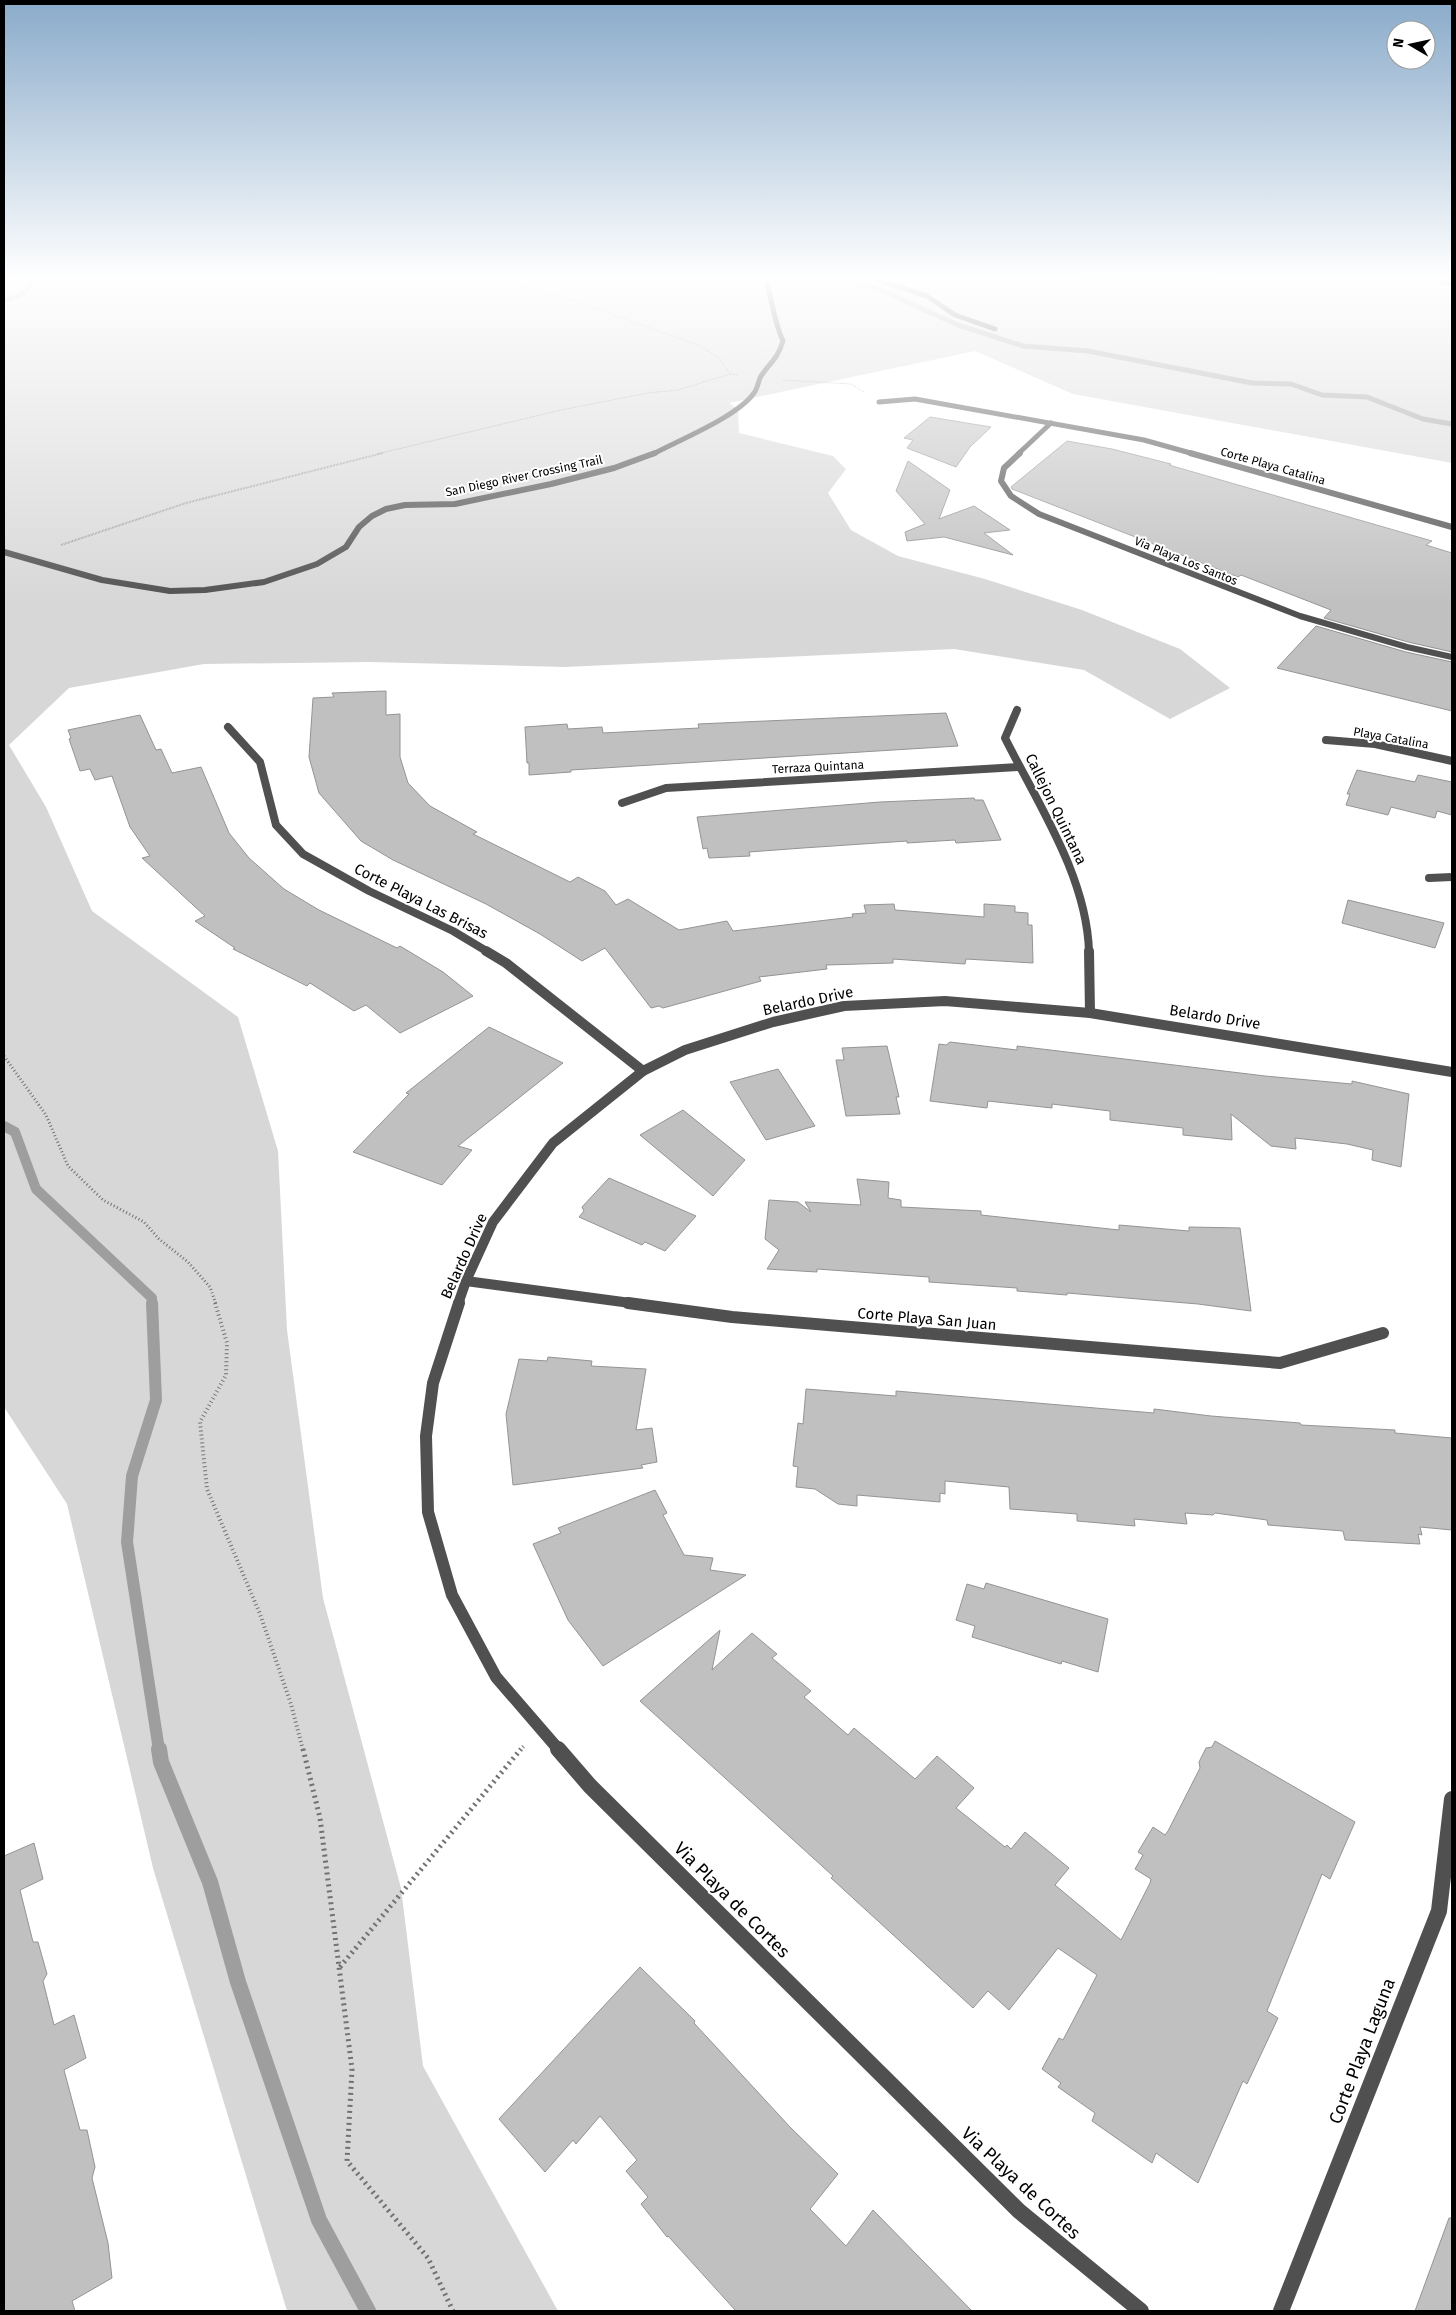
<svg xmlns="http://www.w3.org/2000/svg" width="1456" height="2315" viewBox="0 0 1456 2315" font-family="'Fira Sans',sans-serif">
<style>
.green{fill:#d7d7d7}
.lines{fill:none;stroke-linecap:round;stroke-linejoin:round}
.stream-far3{stroke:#9e9e9e;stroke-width:5}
.stream-far2{stroke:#9e9e9e;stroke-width:10}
.stream-far1{stroke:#9e9e9e;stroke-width:12}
.stream{stroke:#9e9e9e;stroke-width:16}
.building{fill:#c0c0c0;stroke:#949494}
.path-far4{stroke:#727272;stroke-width:1;stroke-dasharray:0.5 1;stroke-linecap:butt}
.path-far3{stroke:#727272;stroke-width:2;stroke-dasharray:0.5 1;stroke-linecap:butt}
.path-far2{stroke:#727272;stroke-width:3;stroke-dasharray:1 2.5;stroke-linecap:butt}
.path-far1{stroke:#727272;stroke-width:4;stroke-dasharray:1 3;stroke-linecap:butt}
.path{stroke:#727272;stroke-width:5;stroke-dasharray:2 4;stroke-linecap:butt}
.lane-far1{stroke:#505050;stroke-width:5}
.lane{stroke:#505050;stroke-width:6}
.street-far5{stroke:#505050;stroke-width:5}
.street-far4{stroke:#505050;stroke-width:6}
.street-far3{stroke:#505050;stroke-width:8}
.street-far2{stroke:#505050;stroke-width:10}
.street-far1{stroke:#505050;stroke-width:12}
.street{stroke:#505050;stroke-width:16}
.labels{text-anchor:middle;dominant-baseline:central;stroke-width:4;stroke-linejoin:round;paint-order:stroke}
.far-street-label{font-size:12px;fill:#000;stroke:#fff}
.street-label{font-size:15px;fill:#000;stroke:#fff}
.near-street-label{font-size:18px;fill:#000;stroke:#fff}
</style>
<rect width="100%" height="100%" fill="#fff"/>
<polygon class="green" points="4,280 1452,280 1452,463 1073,394 975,351 729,403 738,409 739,433 833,456 846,469 828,493 851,530 898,556 985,579 1082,610 1180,649 1230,688 1170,719 1084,670 954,649 565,667 369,662 204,664 69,688 9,745 46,807 92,911 238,1017 278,1151 287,1330 323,1598 401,1888 423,2066 558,2311 287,2311 153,1868 67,1504 4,1407"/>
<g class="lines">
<g class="stream-far3">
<polyline points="845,280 881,290 958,325 1023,346 1088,351 1252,383 1291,384 1322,395 1367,397 1423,419 1452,424"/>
<polyline points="4,301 23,294 35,280"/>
</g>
<polyline class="stream-far2" points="4,1126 15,1132 36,1189 152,1298 152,1304"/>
<polyline class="stream-far1" points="152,1303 156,1400 132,1476 127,1542 159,1750"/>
<polyline class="stream" points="159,1749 161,1762 210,1882 238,1982 319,2220 368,2311"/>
</g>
<g class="building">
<polygon points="930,417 991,427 970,447 956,467 907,448 913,440 904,438"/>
<polygon points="1067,441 1112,449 1171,464 1169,465 1432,541 1426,545 1452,553 1452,652 1408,642 1324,618 1331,610 1241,575 1238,577 1012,489 1011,487"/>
<polygon points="908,461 950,490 939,519 974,506 1010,530 984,533 1013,555 944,537 907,541 905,532 925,524 896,491"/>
<polygon points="1316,626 1406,652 1452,662 1452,711 1277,668"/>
<polygon points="386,691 386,715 400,714 400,757 408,783 430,806 477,832 473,834 570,882 578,877 605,891 616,905 628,899 679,930 727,921 733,931 853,917 852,914 866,913 864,905 894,904 895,910 984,917 984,904 1015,906 1015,912 1028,913 1028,925 1032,925 1033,963 966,959 965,964 893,959 893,963 826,965 827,969 759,977 761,981 663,1008 659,1006 651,1008 605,948 582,961 540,934 486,904 393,860 361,841 319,793 309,757 313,698 334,697 332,693"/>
<polygon points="946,713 958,746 571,770 571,772 529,775 529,763 527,763 525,727 567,724 568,729 602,727 603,733 699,728 698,724"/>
<polygon points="140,715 156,750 161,749 172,773 201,767 229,833 249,858 284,889 319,910 397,948 400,946 443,972 473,996 400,1033 366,1005 354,1011 310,983 307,986 233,949 235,948 195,921 205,916 142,858 150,856 130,827 112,776 95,780 90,769 80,771 69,739 71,738 68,730"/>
<polygon points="1357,770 1415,782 1418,775 1452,782 1452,815 1437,811 1435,818 1391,807 1388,815 1346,805 1350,794 1347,794"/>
<polygon points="974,798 975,800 983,800 1001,840 956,843 955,840 907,843 907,841 803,848 749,852 750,856 709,858 707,848 703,849 697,817 880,802"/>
<polygon points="1348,900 1444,923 1435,948 1342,923"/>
<polygon points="489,1027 563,1063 458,1146 472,1150 442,1185 353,1152 409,1094 406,1093"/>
<polygon points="950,1042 1017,1050 1017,1046 1265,1076 1352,1084 1352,1081 1409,1094 1401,1167 1372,1160 1373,1150 1347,1144 1295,1138 1296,1149 1271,1146 1231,1114 1232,1140 1183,1135 1183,1128 1110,1120 1110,1111 1052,1104 1052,1108 988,1101 987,1108 930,1101 939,1044 946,1045"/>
<polygon points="887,1046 899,1097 896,1097 900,1114 846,1116 836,1060 844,1060 842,1048"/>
<polygon points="778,1069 815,1126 766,1140 730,1082"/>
<polygon points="683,1110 745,1160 713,1196 640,1135"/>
<polygon points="609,1178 696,1216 665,1251 645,1242 642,1245 579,1217 584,1211 582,1207"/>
<polygon points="857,1179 889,1182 888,1198 901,1200 901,1207 981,1211 981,1215 1119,1230 1119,1225 1189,1231 1189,1227 1240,1228 1251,1311 1198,1304 1067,1293 1067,1295 1017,1291 1017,1288 929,1282 929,1277 817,1269 817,1272 767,1269 779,1250 765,1239 769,1200 798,1202 811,1212 805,1202 861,1205"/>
<polygon points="548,1357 592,1361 591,1366 646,1369 636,1430 652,1428 657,1462 641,1465 643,1468 513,1485 506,1414 519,1359 547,1361"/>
<polygon points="806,1389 896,1396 896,1391 1154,1413 1154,1409 1211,1416 1300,1423 1301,1425 1395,1430 1395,1433 1452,1438 1452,1530 1420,1527 1422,1535 1418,1534 1420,1544 1345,1540 1343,1531 1268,1525 1267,1520 1215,1513 1213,1515 1185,1513 1187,1524 1134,1519 1135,1526 1077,1521 1077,1514 1010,1509 1009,1487 945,1481 945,1494 940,1493 940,1502 857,1495 857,1506 838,1504 815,1489 796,1487 798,1467 793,1466 798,1423 803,1424"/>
<polygon points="655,1490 667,1513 663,1515 684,1555 713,1558 710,1570 746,1575 603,1666 568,1620 533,1544 561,1533 558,1528"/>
<polygon points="986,1583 1108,1619 1098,1672 1062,1661 1061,1664 972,1637 975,1626 956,1620 967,1584 984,1589"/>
<polygon points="720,1630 712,1670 752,1633 777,1654 772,1658 811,1691 804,1697 848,1735 854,1728 915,1779 937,1756 974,1788 956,1808 1005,1847 1007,1845 1011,1849 1025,1832 1069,1868 1055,1885 1121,1940 1150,1883 1151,1879 1135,1869 1143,1855 1138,1852 1153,1827 1165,1835 1168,1831 1200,1768 1199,1762 1206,1748 1212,1747 1215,1741 1355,1822 1330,1879 1322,1874 1267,2011 1278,2018 1247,2084 1243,2081 1198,2183 1156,2153 1152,2163 1092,2121 1095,2113 1058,2087 1061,2083 1042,2069 1059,2038 1063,2040 1097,1975 1058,1948 1009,2010 988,1991 973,2008 831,1878 833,1876 640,1701"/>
<polygon points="34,1843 43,1879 20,1890 33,1942 38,1942 47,1974 43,1981 54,2025 74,2015 86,2058 64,2070 80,2130 87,2130 95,2167 92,2178 108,2243 112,2278 72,2301 75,2311 4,2311 4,1856"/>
<polygon points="640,1967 695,2021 694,2023 790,2127 838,2174 810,2209 846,2246 873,2210 972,2311 736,2311 668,2236 667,2237 641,2204 648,2197 626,2171 637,2160 600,2116 576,2144 573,2140 545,2172 499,2119"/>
<polygon points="1449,2218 1452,2218 1452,2311 1415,2311"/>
</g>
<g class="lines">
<g class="path-far4">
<polyline points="493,280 563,297 698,345 719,358 730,374 739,375"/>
<polyline points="783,380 851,384 864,392"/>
<polyline points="377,454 561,410 648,393 678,390 730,374"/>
</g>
<polyline class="path-far3" points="61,545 186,503 383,453"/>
<polyline class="path-far2" points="4,1056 46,1115 68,1166 103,1200 144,1222 159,1239 188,1262 210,1287 216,1304"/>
<g class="path-far1">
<polyline points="215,1303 227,1343 226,1375 200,1422 207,1489 260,1614 291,1704 303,1750"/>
<polyline points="520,1750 525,1745"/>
</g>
<g class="path">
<polyline points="303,1749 320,1818 352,2069 347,2161 428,2258 453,2311"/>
<polyline points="340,1967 521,1749"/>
</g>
<g class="lane-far1">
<polyline points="878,280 927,296 955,315 995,329"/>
<polyline points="1083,280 1215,280"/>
<polyline points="1438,280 1452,284"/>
<path d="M653,454c26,-14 84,-37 101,-61 4,-5 4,-12 7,-17 10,-15 16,-16 22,-35 -9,-19 -11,-41 -17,-61"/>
</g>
<polyline class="lane" points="4,552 102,580 170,591 205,590 264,582 317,564 346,547 359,527 372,516 386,509 405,505 455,504 551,484 614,468 655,453"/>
<g class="street-far5">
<polyline points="879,402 915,399 1144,440 1194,454"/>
<polyline points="1018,454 1051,423"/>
</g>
<g class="street-far4">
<polyline points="1020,453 1004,468 1001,481 1011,496 1039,514 1300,616 1407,647 1452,657"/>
<polyline points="1190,453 1452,527"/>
</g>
<g class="street-far3">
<path d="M1017,710l-12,28c33,66 82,139 84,214"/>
<polyline points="228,727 260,762 276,825 303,854 369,891 453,931 488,952"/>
<polyline points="1326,740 1375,744 1452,761"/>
<polyline points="622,803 666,788 1019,767"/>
<polyline points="1429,878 1452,877"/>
</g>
<g class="street-far2">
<polyline points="486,951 506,963 643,1071"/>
<polyline points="1089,951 1090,1013"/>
<polyline points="466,1281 638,1304"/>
<polyline points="458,1304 466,1281 493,1222 553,1143 643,1071 685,1050 773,1022 844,1006 945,1001 1090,1013 1452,1072"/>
</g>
<g class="street-far1">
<polyline points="459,1303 433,1383 426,1436 428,1512 452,1595 496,1677 559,1750"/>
<polyline points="628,1303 732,1317 1280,1363 1383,1333"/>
</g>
<g class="street">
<polyline points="558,1749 590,1786 1019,2211 1141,2311"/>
<polyline points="1281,2311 1439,1911 1452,1799"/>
</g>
</g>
<linearGradient id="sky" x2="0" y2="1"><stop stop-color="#8aabca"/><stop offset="0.46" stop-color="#fff"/><stop offset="1" stop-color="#fff" stop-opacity="0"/></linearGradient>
<rect width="1456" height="604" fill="url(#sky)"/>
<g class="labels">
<g class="far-street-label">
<text transform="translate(1273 466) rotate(16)">Corte Playa Catalina</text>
<text transform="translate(524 476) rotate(-12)">San Diego River Crossing Trail</text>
<text transform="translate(1186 561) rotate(22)">Via Playa Los Santos</text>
<text transform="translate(1391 738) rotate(10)">Playa Catalina</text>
<text transform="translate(818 767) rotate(-3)">Terraza Quintana</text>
</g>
<g class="street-label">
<text transform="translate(1056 809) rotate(64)">Callejon Quintana</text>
<text transform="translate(421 901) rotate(27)">Corte Playa Las Brisas</text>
<text transform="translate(808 1001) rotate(-12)">Belardo Drive</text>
<text transform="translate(1215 1017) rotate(9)">Belardo Drive</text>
<text transform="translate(464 1256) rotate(-66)">Belardo Drive</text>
<text transform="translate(927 1319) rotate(5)">Corte Playa San Juan</text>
</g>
<g class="near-street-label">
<text transform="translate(732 1900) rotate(45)">Via Playa de Cortes</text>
<text transform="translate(1362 2051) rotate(-69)">Corte Playa Laguna</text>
<text transform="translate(1021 2183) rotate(43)">Via Playa de Cortes</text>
</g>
</g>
<rect width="1456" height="2315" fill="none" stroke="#000000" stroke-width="10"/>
<g transform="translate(1411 45) rotate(279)"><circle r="24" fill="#ffffff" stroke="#999999"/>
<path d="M0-4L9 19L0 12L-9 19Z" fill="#000000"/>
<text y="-8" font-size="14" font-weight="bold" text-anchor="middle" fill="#000000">N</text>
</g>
</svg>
